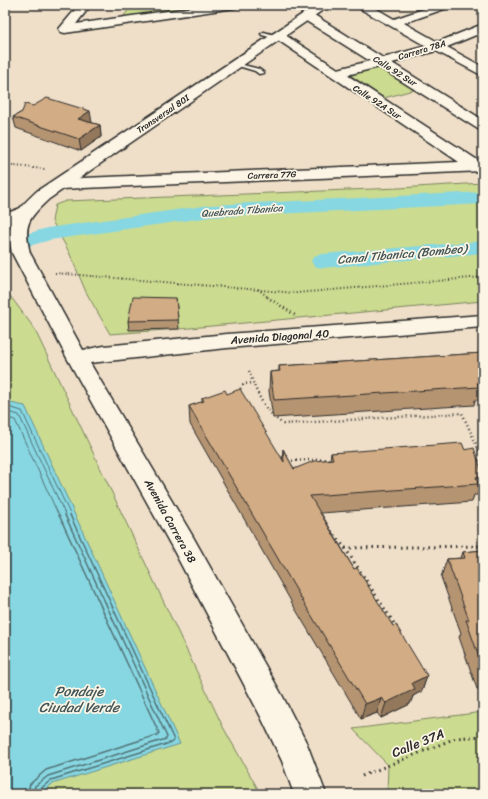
<svg xmlns="http://www.w3.org/2000/svg" width="488" height="799" viewBox="0 0 488 799" font-family="Sriracha,sans-serif">
<style>
.green{fill:#cbdb90;stroke:#7b835e}
.water{fill:#87d7e2;stroke:#629299}
.lines{fill:none;stroke-linecap:round;stroke-linejoin:round}
.shore-far1{stroke:#507074;stroke-width:1}
.shore{stroke:#507074;stroke-width:1.5}
.canal{fill:#87d7e2;fill-rule:evenodd}
.lane-casing{stroke:#2b2b2b;stroke-width:3}
.street-casing{stroke:#2b2b2b;stroke-width:3}
.secondary-casing{stroke:#2b2b2b;stroke-width:3}
.path-far2{stroke:#2b2b2b;stroke-width:2;stroke-dasharray:1 2.5;stroke-linecap:butt}
.path-far1{stroke:#2b2b2b;stroke-width:2.5;stroke-dasharray:1 3;stroke-linecap:butt}
.path{stroke:#2b2b2b;stroke-width:3;stroke-dasharray:1.5 4;stroke-linecap:butt}
.lane{fill:#fcf5e5;fill-rule:evenodd}
.street{fill:#fcf5e5;fill-rule:evenodd}
.secondary{fill:#fcf5e5;fill-rule:evenodd}
.wall{fill:#b59472;stroke:#2b2b2b}
.shaded-wall{fill:#93785c;stroke:#2b2b2b}
.building{fill:#d2ac84;stroke:#2b2b2b}
.labels{text-anchor:middle;dominant-baseline:central;stroke-width:3.5;stroke-linejoin:round;paint-order:stroke}
.far-street-label{font-size:9px;fill:#2b2b2b;stroke:#fcf5e5}
.far-water-label{font-size:10px;font-style:italic;fill:#425659;stroke:#fcf5e5}
.street-label{font-size:11px;fill:#2b2b2b;stroke:#fcf5e5}
.water-label{font-size:12px;font-style:italic;fill:#425659;stroke:#fcf5e5}
.near-street-label{font-size:13px;fill:#2b2b2b;stroke:#fcf5e5}
.near-water-label{font-size:14px;font-style:italic;fill:#425659;stroke:#fcf5e5}
</style>
<rect width="100%" height="100%" fill="#efdfc8"/>
<filter id="ink" filterUnits="userSpaceOnUse"><feTurbulence type="fractalNoise" baseFrequency=".025" numOctaves="2"/><feDisplacementMap in="SourceGraphic" scale="8" xChannelSelector="R" yChannelSelector="G"/><feConvolveMatrix kernelMatrix="1 2 1 2 8 2 1 2 1" color-interpolation-filters="sRGB"/></filter>
<g filter="url(#ink)">
<g class="green">
<polygon points="132,5 212,5 121,20"/>
<polygon points="381,66 417,89 384,98 349,74"/>
<polygon points="483,183 483,301 179,329 110,334 86,292 69,252 52,221 55,205 66,201 399,188"/>
<polygon points="5,289 34,328 223,727 259,791 259,794 5,794"/>
<polygon points="483,712 483,794 387,794 388,765 353,729"/>
</g>
<polygon class="water" points="5,402 25,406 180,744 52,784 40,794 5,794"/>
<g class="lines">
<g class="shore-far1">
<polyline points="5,406 22,411 71,516"/>
<polyline points="5,411 19,415 66,516"/>
<polyline points="5,417 15,420 59,516"/>
</g>
<g class="shore">
<polyline points="27,794 30,784 46,770 157,735 159,733 59,515"/>
<polyline points="33,794 35,786 48,776 166,739 167,737 65,515"/>
<polyline points="38,794 39,790 51,780 173,742 174,740 70,515"/>
</g>
<g class="canal">
<polygon points="483,192 483,204 211,217 50,240 5,253 5,240 47,228 211,205"/>
<polygon points="483,241 483,253 322,268 314,266 311,261 314,256 322,254"/>
</g>
<defs>
<g id="lane">
<polygon points="264,32 278,36 279,37 276,39 262,35 261,34"/>
<polygon points="235,63 259,69 264,73 259,74 255,71 235,65"/>
</g>
<g id="street">
<polygon points="79,5 91,5 76,24 209,5 240,5 238,7 234,8 65,33 61,32 59,29"/>
<polygon points="355,5 370,5 394,19 435,5 452,5 450,7 404,23 438,42 483,24 483,32 447,47 483,67 483,76 436,51 392,63 483,120 483,130 478,129 379,67 347,75 479,161 483,161 483,171 60,189 54,187 52,184 54,181 60,179 459,162 272,36 274,33 282,33 338,69 370,61 303,19 301,16 303,13 311,13 383,58 426,46 357,7"/>
<polygon points="26,206 32,207 35,211 32,215 5,226 5,214"/>
</g>
<path id="secondary" d="M316,5h14l-281,194c-21,20 -26,25 -19,54l53,97 21,-4 123,-12 256,-19v12l-256,21 -137,15 102,172 91,162 24,47 19,50h-32l-12,-33 -21,-44 -87,-166 -107,-193 -55,-105c-7,-32 2,-40 25,-62z"/>
</defs>
<use href="#lane" class="lane-casing"/>
<use href="#street" class="street-casing"/>
<use href="#secondary" class="secondary-casing"/>
<g class="path-far2">
<polyline points="5,165 45,169"/>
<polyline points="55,273 296,293 483,277"/>
<polyline points="258,289 269,298"/>
</g>
<g class="path-far1">
<polyline points="267,297 295,315"/>
<path d="M249,371c7,21 15,40 34,53l179,-11 20,44 -5,5"/>
<polyline points="238,392 244,384 253,383"/>
<polyline points="288,461 333,459"/>
</g>
<g class="path">
<polyline points="331,531 345,548 397,628"/>
<polyline points="345,548 483,546"/>
<polyline points="423,669 426,674"/>
<polyline points="362,776 456,738 483,736"/>
</g>
<use href="#lane" class="lane"/>
<use href="#street" class="street"/>
<use href="#secondary" class="secondary"/>
</g>
<g class="wall">
<polygon points="33,106 100,125 101,137 81,151 16,128 13,117"/>
<polygon points="176,298 179,329 129,330 128,321"/>
<polygon points="483,353 483,395 481,395 480,400 475,400 474,405 273,418 269,391 270,372 279,371 279,366"/>
<polygon points="227,394 282,460 283,449 294,469 330,460 331,453 465,450 483,475 483,479 478,495 474,495 472,502 321,513 354,569 393,626 427,676 422,691 413,696 410,704 381,718 377,713 361,719 296,610 190,424 189,406 202,402 202,398"/>
<polygon points="483,550 483,689 477,689 459,637 461,633 441,577 447,559 461,558 463,552"/>
</g>
<g class="shaded-wall">
<polygon points="90,111 92,123 78,119"/>
<polygon points="100,125 101,137 81,151 79,139"/>
<polygon points="427,676 422,691 413,696 410,704 381,718 386,703 412,683"/>
<polygon points="381,698 377,713 361,719 365,704"/>
</g>
<g class="building">
<polygon points="47,98 90,111 78,119 100,125 79,139 13,117 22,112 25,104 33,106"/>
<polygon points="133,297 176,298 178,320 128,321"/>
<polygon points="483,353 483,381 477,382 479,387 274,400 270,372 280,371 279,366"/>
<polygon points="240,389 284,462 283,449 294,469 314,461 333,459 331,453 462,443 465,450 474,448 483,475 483,477 476,477 478,484 310,496 354,569 357,568 393,626 396,625 427,676 412,683 415,689 386,703 381,698 365,704 298,593 189,406 204,401 202,398 225,390 227,394"/>
<polygon points="483,550 483,668 466,620 469,620 447,559 465,558 463,552"/>
</g>
</g>
<g class="labels">
<g class="far-street-label">
<text transform="translate(422 50) rotate(-17)">Carrera 78A</text>
<text transform="translate(395 71) rotate(32)">Calle 92 Sur</text>
<text transform="translate(377 102) rotate(33)">Calle 92A Sur</text>
<text transform="translate(163 114) rotate(-34)">Transversal 80I</text>
<text transform="translate(272 175) rotate(-2)">Carrera 77G</text>
</g>
<g class="far-water-label">
<text transform="translate(242 211) rotate(-4)">Quebrada Tibaníca</text>
</g>
<g class="street-label">
<text transform="translate(280 337) rotate(-4)">Avenida Diagonal 40</text>
<text transform="translate(170 521) rotate(61)">Avenida Carrera 38</text>
</g>
<g class="water-label">
<text transform="translate(402 254) rotate(-5)">Canal Tibanica (Bombeo)</text>
</g>
<g class="near-street-label">
<text transform="translate(418 743) rotate(-22)">Calle 37A</text>
</g>
<g class="near-water-label">
<text x="79" y="691">Pondaje<tspan x="79" dy="16">Ciudad Verde</tspan></text>
</g>
</g>
<rect width="488" height="799" fill="none" stroke="#fcf5e5" stroke-width="20"/>
<rect x="10" y="10" width="468" height="779" fill="none" stroke="#2b2b2b" stroke-width="1.5" filter="url(#ink)"/>
</svg>
